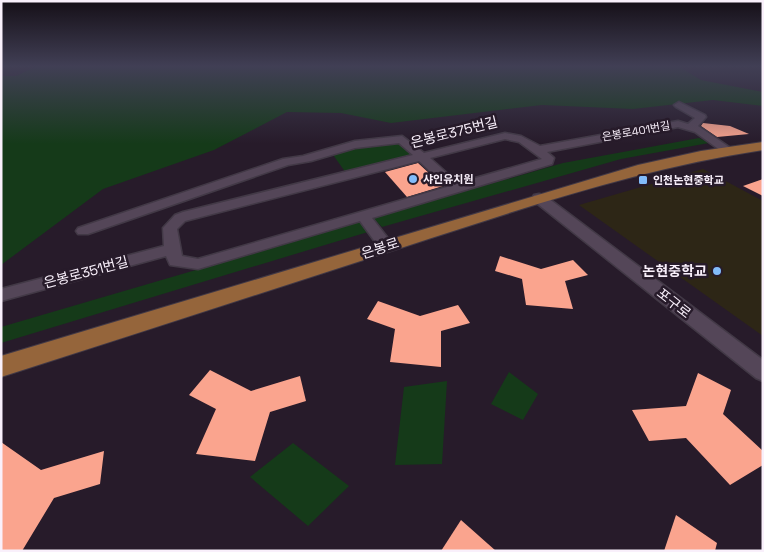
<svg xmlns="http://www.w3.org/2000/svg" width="764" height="552" viewBox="0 0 764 552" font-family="'Space Grotesk','Noto Sans KR',sans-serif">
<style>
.education{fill:#2d2616}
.green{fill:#153a19}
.building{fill:#faa48e}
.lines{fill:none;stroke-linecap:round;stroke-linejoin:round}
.minor-casing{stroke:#423946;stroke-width:3}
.major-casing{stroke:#423946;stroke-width:2}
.minor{fill:#544658;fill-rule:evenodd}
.major{fill:#95653b;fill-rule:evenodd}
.poi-dot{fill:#82bcfa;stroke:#271b2a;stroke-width:2}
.labels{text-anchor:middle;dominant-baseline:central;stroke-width:5;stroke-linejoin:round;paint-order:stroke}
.far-street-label{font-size:11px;fill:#f9f0fb;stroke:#271b2a}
.far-poi-label{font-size:11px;font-weight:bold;fill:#f9f0fb;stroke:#271b2a;text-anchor:start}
.street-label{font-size:14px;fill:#f9f0fb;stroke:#271b2a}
.poi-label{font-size:14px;font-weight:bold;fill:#f9f0fb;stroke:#271b2a;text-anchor:end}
</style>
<rect width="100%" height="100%" fill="#271b2a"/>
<polygon class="education" points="703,169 763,201 763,336 579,205"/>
<g class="green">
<polygon points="37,66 678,66 701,80 763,92 763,106 713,100 633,109 542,105 391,123 341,113 287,112 214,150 103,189 1,265 1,76 16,76"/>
<polygon points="699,138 709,143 621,159 382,227 373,218 563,163"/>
<polygon points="401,141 414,156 346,173 331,152 367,143"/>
<polygon points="360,222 368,232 1,343 1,327"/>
<polygon points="509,372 538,394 523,420 491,404"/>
<polygon points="447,381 442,464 395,465 404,387"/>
<polygon points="293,443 349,486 308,526 250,477"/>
</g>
<g class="building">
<polygon points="703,123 730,126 749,134 717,137 701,126"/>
<polygon points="418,163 443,186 407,197 385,172"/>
<polygon points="763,179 763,196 743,186"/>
<polygon points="500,256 541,269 573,260 588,275 565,281 573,309 526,305 522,279 495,271"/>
<polygon points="378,301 420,316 458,305 470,323 441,331 441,367 390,362 395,329 367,319"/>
<polygon points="210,370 251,391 300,376 306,401 270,412 255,461 196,454 216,409 189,395"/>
<polygon points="698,373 731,390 723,414 763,451 763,465 730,485 686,438 649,441 632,410 686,406"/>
<polygon points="1,442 41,470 104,451 100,484 54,498 22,551 1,551"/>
<polygon points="676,515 717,543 715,551 664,551"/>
<polygon points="461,520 496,551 441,551"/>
</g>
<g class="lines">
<defs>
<g id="minor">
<path d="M679,102l26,13 1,2 -8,9 34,23v4h-8l-29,-21 -17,-5 -131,25 7,6 -2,6 -180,54 22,28 -3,4h-10l-21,-29 -162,48 -28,-4 -4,-9 -165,45v-12l163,-43 -1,-18 12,-13 8,-3 230,-57 -14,-12 -44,5 -44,13 -23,4 -200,69h-10l-2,-3 2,-3 205,-69 20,-3 52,-15 47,-5 22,17 81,-20 16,3 19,10 138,-25 10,3 7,-6 -19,-11 -2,-2zM505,139l14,3 23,17 -84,24 -28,-25zM419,161l28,26 -249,72 -16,-3 -5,-27 8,-8z"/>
<polygon points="539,194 544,195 763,360 763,381 756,378 534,201 532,198 534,195"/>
</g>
<path id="major" d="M763,142v8c-125,19 -239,58 -359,97 -134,43 -268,87 -403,130v-21l637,-191 63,-14z"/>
</defs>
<use href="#minor" class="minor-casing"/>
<use href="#major" class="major-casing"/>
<use href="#minor" class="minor"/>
<use href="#major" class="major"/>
</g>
<linearGradient id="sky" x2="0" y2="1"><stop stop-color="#150f17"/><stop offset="0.46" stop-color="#413f55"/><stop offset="1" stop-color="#413f55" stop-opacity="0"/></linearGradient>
<rect width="764" height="144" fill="url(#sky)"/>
<g class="poi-dot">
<circle cx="413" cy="179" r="5"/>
<rect x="638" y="175" width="10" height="10" rx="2.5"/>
<circle cx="717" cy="271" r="5"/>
</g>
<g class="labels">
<g class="far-street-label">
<text transform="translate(636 131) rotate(-10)">은봉로401번길</text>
</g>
<g class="far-poi-label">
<text x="423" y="179">샤인유치원</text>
<text x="653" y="180">인천논현중학교</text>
</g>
<g class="street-label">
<text transform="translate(454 132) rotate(-14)">은봉로375번길</text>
<text transform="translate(380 248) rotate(-18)">은봉로</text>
<text transform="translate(86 272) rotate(-15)">은봉로351번길</text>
<text transform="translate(674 303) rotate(38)">포구로</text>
</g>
<g class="poi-label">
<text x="707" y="271">논현중학교</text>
</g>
</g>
<rect width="764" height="552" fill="none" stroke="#f9f0fb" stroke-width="5"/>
</svg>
